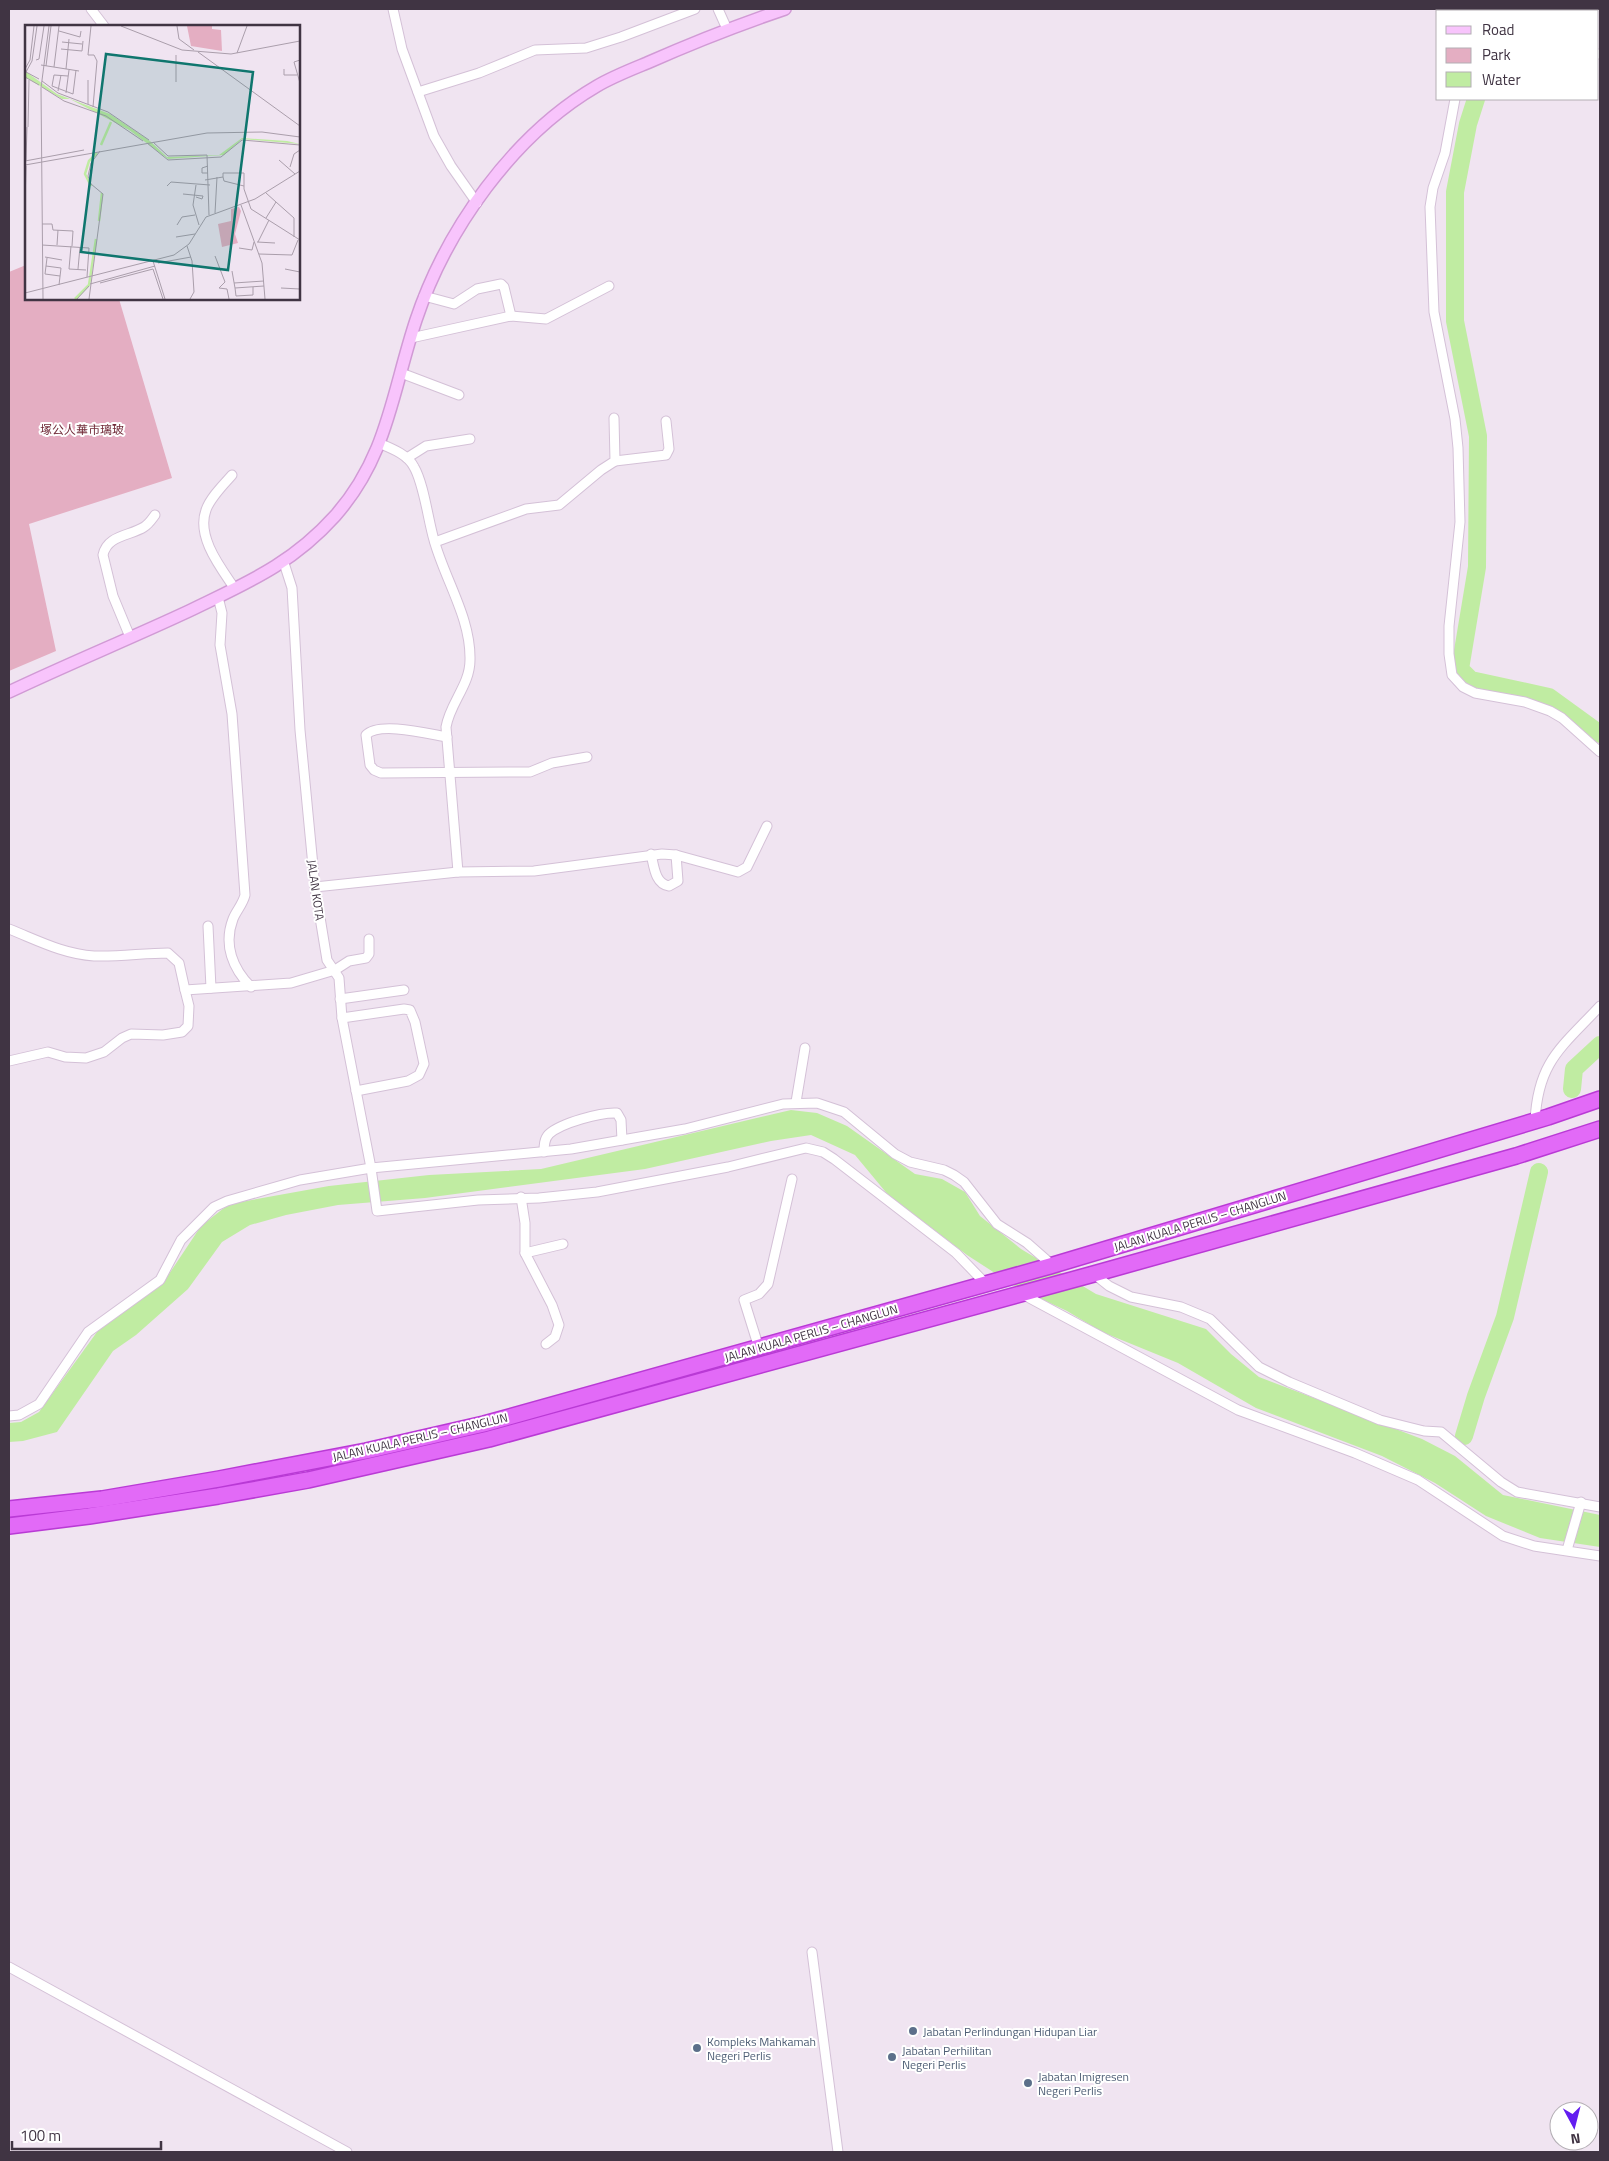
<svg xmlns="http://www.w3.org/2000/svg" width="1609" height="2161" viewBox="0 0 1609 2161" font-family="'Titillium Web','Noto Sans SC',sans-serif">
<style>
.green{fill:#e4aec2}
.water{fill:#c0eca2}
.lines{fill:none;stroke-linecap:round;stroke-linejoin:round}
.river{stroke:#c0eca2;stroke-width:18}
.street-casing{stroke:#d4c1d7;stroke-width:11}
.secondary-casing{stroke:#d19ad5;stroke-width:14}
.highway-casing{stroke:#b93ad5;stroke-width:18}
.street{stroke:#fff;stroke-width:9}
.secondary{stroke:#f8c4fc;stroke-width:11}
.highway{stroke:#e26af7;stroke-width:15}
.service-dot{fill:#5c6f8a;stroke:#fff;stroke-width:2}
.labels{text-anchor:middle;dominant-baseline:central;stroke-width:4;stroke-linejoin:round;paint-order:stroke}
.park-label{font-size:12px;fill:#712b39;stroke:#fff}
.street-label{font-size:12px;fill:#403443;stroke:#fff}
.service-label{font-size:12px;fill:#4e5e75;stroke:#fff;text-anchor:start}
.inset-river{fill:none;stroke:#c0eca2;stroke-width:2.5}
.inset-road{fill:none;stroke:#aa9eab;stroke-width:1}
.view{fill:#0f766e;fill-opacity:0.15;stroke:#0f766e;stroke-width:2.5}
.inset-edge{fill:none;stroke:#403443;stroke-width:2.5}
</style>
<rect width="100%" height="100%" fill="#f0e4f1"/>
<polygon class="green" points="26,265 26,299 119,299 172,478 29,524 56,651 9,671 9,272"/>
<polygon class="water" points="791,1110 817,1113 847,1126 915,1174 942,1179 965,1192 980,1216 1021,1249 1096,1294 1206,1329 1231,1354 1259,1377 1422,1439 1455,1456 1503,1495 1600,1515 1600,1547 1540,1538 1486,1516 1435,1483 1382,1456 1256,1408 1178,1363 1102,1332 1067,1311 1018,1288 967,1255 889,1196 855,1155 811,1135 771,1141 645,1169 425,1198 338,1205 286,1215 250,1225 222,1242 188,1289 136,1335 113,1351 57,1432 23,1441 9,1442 9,1423 21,1422 39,1412 97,1332 167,1277 201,1226 229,1204 329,1186 429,1175 541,1169"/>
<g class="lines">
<g class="river">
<polyline points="1493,11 1493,9"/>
<polyline points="1476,99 1468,124 1455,192 1455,321 1478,436 1477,567 1460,669 1471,680 1549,697 1600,734"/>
<polyline points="1572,1089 1574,1069 1600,1045"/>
<polyline points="1464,1436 1476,1396 1505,1317 1539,1172"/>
</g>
<defs>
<g id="street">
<polyline points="91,9 104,26"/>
<polyline points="393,9 402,49 434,136 451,166 477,203"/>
<polyline points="718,9 727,29"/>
<polyline points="1480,11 1480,9"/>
<polyline points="1530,11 1530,9"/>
<polyline points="1598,54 1600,54"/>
<polyline points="418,92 479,73 535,50 586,48 621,37 695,9"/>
<polyline points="1455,99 1445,153 1433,188 1430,207 1434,312 1455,419 1458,448 1460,522 1449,626 1449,654 1452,675 1463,687 1475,693 1525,702 1550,711 1562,718 1600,752"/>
<polyline points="424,296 454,304 477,289 501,284 504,287 511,316"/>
<polyline points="411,338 511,316 546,319 609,286"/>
<polyline points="401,373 459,395"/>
<path d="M381,444c12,5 27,11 33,23 10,17 14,53 20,73 11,40 37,78 36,120 0,25 -20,43 -24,67l12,145"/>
<polyline points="407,458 426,446 470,439"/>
<polyline points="615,461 666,455 669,449 666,421"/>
<path d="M232,475c-9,10 -22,23 -26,35 -10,27 15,58 29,79"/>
<polyline points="435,542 526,509 559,505 601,470 615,461 614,418"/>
<polyline points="284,563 292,588 300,730 315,887 327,960 339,978 342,1018 371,1168 377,1211 478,1200 539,1198 597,1192 728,1167 806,1148 823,1152 834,1159 956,1253 985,1283"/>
<path d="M218,597l4,16 -2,32 12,69 13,181c-2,9 -9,16 -12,24 -10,26 0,50 18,68"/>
<path d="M130,637l-17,-41 -10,-41c4,-20 27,-19 41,-28 5,-3 8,-8 11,-12"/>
<path d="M447,737c-18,-3 -68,-16 -81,-2l4,30 4,5 7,3 137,-1h12l22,-9 35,-6"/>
<path d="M651,854c3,12 4,30 18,32l9,-5 -2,-26"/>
<polyline points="315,887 458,872 534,871 662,854 676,855 738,872 747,867 767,826"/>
<polyline points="208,926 211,988"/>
<path d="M9,929c28,11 54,25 85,27 25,1 50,-3 74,-3l11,10 6,27 106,-7 44,-13 14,-9 17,-3 3,-4v-15"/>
<polyline points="340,999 404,990"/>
<polyline points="342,1018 404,1009 410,1010 415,1022 424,1064 419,1075 408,1081 356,1091"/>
<polyline points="9,1061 48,1052 65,1057 86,1058 104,1052 122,1038 131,1034 163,1035 182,1032 188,1026 189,1006 185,990"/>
<polyline points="796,1102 805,1048"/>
<path d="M1535,1121c3,-60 27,-74 65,-115"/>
<path d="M544,1152c0,-6 0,-13 5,-18 12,-11 52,-22 68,-21l4,7 1,20"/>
<polyline points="521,1197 525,1223 525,1253 552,1305 559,1325 555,1337 546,1344"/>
<polyline points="525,1253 563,1244"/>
<polyline points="1094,1274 1109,1286 1131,1297 1181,1307 1210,1319 1259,1367 1289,1382 1380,1420 1424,1431 1441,1432 1501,1482 1517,1492 1600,1507"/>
<polyline points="1022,1294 1238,1410 1355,1453 1418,1480 1503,1536 1534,1546 1600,1556"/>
<polyline points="759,1348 744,1300 759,1294 768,1284 792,1179"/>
<polyline points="9,1416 19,1415 39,1404 88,1332 160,1280 181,1240 214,1207 227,1201 300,1180 371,1168 571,1149 685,1129 783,1104 817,1103 844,1112 895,1154 910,1162 944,1170 954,1175 964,1182 997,1224 1027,1243 1052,1265"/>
<polyline points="1567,1550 1581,1502"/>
<polyline points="812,1952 838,2152"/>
<polyline points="9,1967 347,2152"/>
</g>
<path id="secondary" d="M9,692c59,-28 120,-53 180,-81 57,-28 102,-46 146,-95 53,-60 57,-124 81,-196 30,-90 97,-185 181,-234 15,-9 33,-16 50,-23 45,-20 91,-38 138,-54"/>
<g id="highway">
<polyline points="9,1509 102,1499 219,1479 366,1451 484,1424 1050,1266 1548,1117 1600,1099"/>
<polyline points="9,1526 89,1516 218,1496 308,1480 489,1439 1090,1275 1516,1156 1600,1129"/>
</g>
</defs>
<use href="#street" class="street-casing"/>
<use href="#secondary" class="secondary-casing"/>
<use href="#highway" class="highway-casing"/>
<use href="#street" class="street"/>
<use href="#secondary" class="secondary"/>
<use href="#highway" class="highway"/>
</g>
<g class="service-dot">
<circle cx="913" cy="2031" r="5"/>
<circle cx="697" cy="2048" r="5"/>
<circle cx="892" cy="2057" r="5"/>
<circle cx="1028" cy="2083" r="5"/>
</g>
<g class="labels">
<g class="park-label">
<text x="82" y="429">塚公人華市璃玻</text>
</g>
<g class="street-label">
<text transform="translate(316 890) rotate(82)">JALAN KOTA</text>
<text transform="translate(1200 1221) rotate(-17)">JALAN KUALA PERLIS – CHANGLUN</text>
<text transform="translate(811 1333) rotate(-16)">JALAN KUALA PERLIS – CHANGLUN</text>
<text transform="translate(420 1437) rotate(-13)">JALAN KUALA PERLIS – CHANGLUN</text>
</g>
<g class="service-label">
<text x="923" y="2031">Jabatan Perlindungan Hidupan Liar</text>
<text x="707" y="2041">Kompleks Mahkamah<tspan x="707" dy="14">Negeri Perlis</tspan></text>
<text x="902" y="2050">Jabatan Perhilitan<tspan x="902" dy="14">Negeri Perlis</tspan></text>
<text x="1038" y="2076">Jabatan Imigresen<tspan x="1038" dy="14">Negeri Perlis</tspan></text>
</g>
</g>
<g transform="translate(25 25)">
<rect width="275" height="275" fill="#f0e4f1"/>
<path d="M162,1h25v3l9,1 1,21 -31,-5zM214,182l2,4 -6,23 3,9 -16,4 -4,-23 13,-3v-12z" fill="#e4aec2"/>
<path d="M0,46l32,23 53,20 40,27 17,16 52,-2 23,-17 45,3 13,3 -58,-5 -18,16 -56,4 -39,-29 -59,-31h-8l-37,-22z" fill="#c0eca2"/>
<path class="inset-river" d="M76,120l10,-23M66,161l-6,-12 4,-13 8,-8M74,196l3,-28M50,274l14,-14 7,-46"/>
<path class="inset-road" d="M12,1l-5,35 -6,11 13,7M66,1l-3,29h6l3,6 -4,46M96,1l61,24 49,4 69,-13M152,1l2,13 15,11M34,6l21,6 1,-6M37,17l20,2M36,24l21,2 1,-10M173,27l102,74M212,28l10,-27M11,35l3,-1 5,-33M275,35l-6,2 6,21M16,40l38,6M21,41l5,-40M29,42l5,-41M0,44l5,-9 4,-34M41,44l3,-30M259,44v6h13M43,51l-14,-1 -2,11 21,8 3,-24M0,52l14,8M17,56l16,12 50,19 41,28M151,57v-27M17,62l22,14 42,15 37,25M33,66l3,-16M41,68l3,-23M63,79v-24M3,102l1,-47M128,117l15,14 39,-1 2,60M122,118l21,17 53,-3 21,-17 58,5M1,135l1,-33M254,135l16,14M0,136l59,-11M0,140l182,-32 55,-1 38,5M183,141l-6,2v5h6M265,142l4,-13 6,-4M198,152v-4h21v16l7,20 49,31M180,155l18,-3 1,4 20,5M171,160l-3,20 6,20M142,161l4,-4 39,3M158,169l20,2 -1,3 -6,-2M251,177l18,16v19M0,179l1,-38M216,180l21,58 3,36M190,188l2,-36M241,193l10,-16 -10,-9M17,199h10l1,6 20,1 -1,15M152,200l5,-8 13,-2M151,212l19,-3M232,217l18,1M233,217l11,-22M17,220l47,3 -2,29M32,220l1,-15M46,221l-2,23 17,1M162,221l5,15 2,31 -4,7M214,223l13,2 2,-8M234,229l33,1 6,-15M190,231l10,26 -6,6 8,1 2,10M20,232l17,3M22,233l-2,16 15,2M128,236l12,38M133,238l33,-6M21,241l15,2 -2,17M53,244l2,-22M260,244l15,3M207,246l3,17M75,258l53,-14 10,30M209,258l30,-2M65,259l65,-18M228,262v8l-17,1 -1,-8 29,-2M256,263l19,1M0,268l149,-38 15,-11 17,-27 49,-18 45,-28M18,274l-2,-211 8,-62M52,274l12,-13M64,274l14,-105 -12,-10 -3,-8 3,-13 9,-12"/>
<path class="view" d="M81,29l147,18 -25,198 -147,-18z"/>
<rect width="275" height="275" class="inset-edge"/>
</g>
<rect width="1609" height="2161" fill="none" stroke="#403443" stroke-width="20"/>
<rect x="1436" y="10" width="162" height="90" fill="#ffffff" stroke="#b3aeb4"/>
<rect x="1446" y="26" width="25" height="8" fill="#f8c4fc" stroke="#b3aeb4"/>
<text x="1482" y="35" font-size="15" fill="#403443">Road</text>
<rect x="1446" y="48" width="25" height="15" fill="#e4aec2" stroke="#b3aeb4"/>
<text x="1482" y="60" font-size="15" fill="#403443">Park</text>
<rect x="1446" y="72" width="25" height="15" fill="#c0eca2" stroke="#b3aeb4"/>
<text x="1482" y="85" font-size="15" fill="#403443">Water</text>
<g transform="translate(1574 2126) rotate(173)"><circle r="24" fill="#ffffff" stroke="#b3aeb4"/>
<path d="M0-4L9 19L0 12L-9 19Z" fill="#631df0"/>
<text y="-8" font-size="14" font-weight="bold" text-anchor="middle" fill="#403443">N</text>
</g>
<path d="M12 2141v8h149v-8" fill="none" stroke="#403443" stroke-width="2.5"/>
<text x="20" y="2141" font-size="15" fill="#403443" stroke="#ffffff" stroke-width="4" paint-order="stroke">100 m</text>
</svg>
